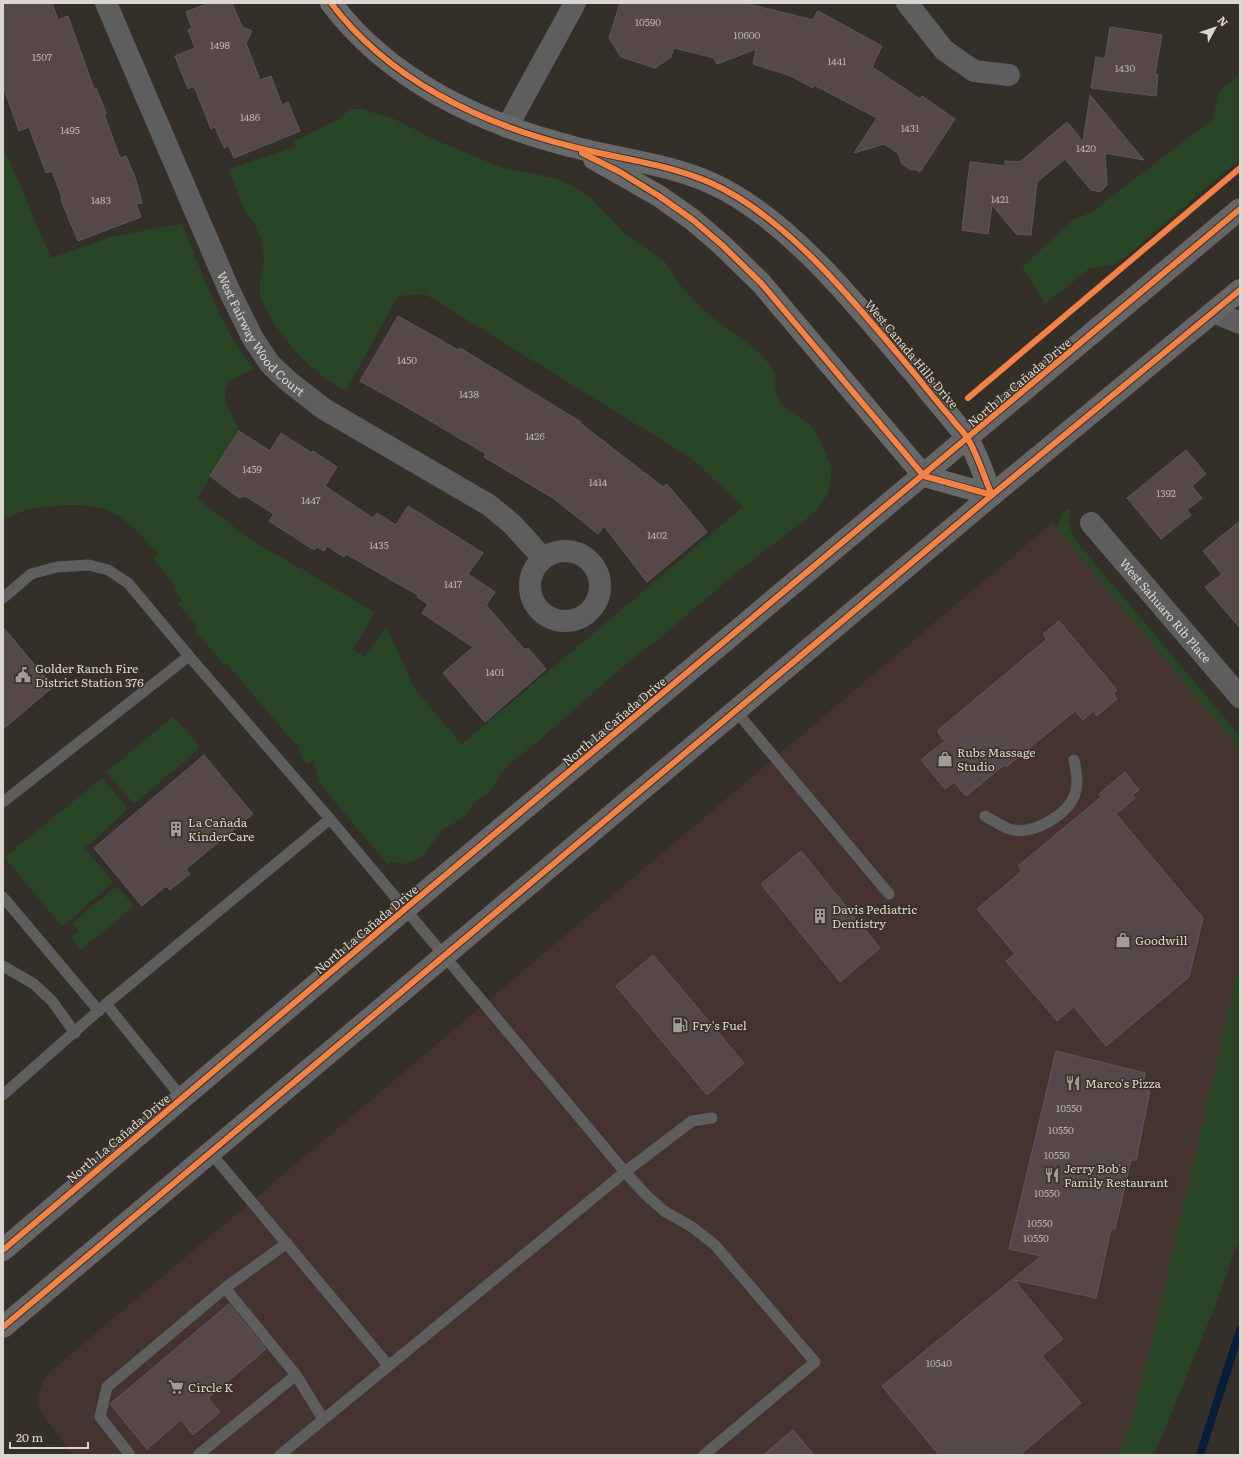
<svg xmlns="http://www.w3.org/2000/svg" width="1243" height="1458" viewBox="0 0 1243 1458" font-family="Literata,serif">
<style>
.commercial{fill:#44332e}
.green{fill:#284526}
.lines{fill:none;stroke-linecap:round;stroke-linejoin:round}
.stream{stroke:#051e3b;stroke-width:8}
.building{fill:#564749;stroke:#5e5957}
.lane{stroke:#5e5e5f;stroke-width:11}
.street{stroke:#5e5e5f;stroke-width:22}
.secondary{stroke:#676869;stroke-width:22}
.primary{stroke:#666;stroke-width:22}
.cycleway-casing{stroke:#383025;stroke-width:8}
.cycleway{stroke:#f48246;stroke-width:6}
.labels{text-anchor:middle;dominant-baseline:central;stroke-width:3;stroke-linejoin:round;paint-order:stroke}
.number-label{font-size:10px;fill:#bab2ae}
.street-label{font-size:12px;fill:#dbd6cf;stroke:#383025}
.poi-label{font-size:12px;fill:#dbd6cf;stroke:#383025;text-anchor:start}
</style>
<rect width="100%" height="100%" fill="#342f29"/>
<polygon class="commercial" points="1053,522 1240,751 1240,1224 1144,1455 73,1455 40,1411 38,1401 40,1389 44,1379 51,1371"/>
<g class="green">
<polygon points="1240,74 1240,159 1117,264 1089,269 1045,304 1022,267 1074,219 1090,213 1213,119 1219,91"/>
<path d="M351,109h10l31,9 39,20 69,29 54,11 19,8 17,11 32,34 44,32 14,22 26,28 51,37 13,15 6,12 -1,8 1,10 6,10 32,23 18,40 -4,25 -11,18 -75,57 -84,72 -30,22 -96,85 -17,11 -15,17 -8,15 -18,12 -8,13 -25,16 -17,24 -8,5 -10,4 -16,-2 -1,4 -70,-83 -5,-24 -7,6 -6,-8 -3,-14 -3,1 -68,-80 -2,2 -31,-37 3,-3 -19,-22 4,-4 -8,-10 2,-3 -23,-28 5,-5c-35,-40 -50,-53 -105,-48 -18,2 -35,5 -50,14v-261l3,-1 -3,-10v-103l48,113 62,-22 69,-12c19,44 40,109 72,144l-25,14c-12,21 6,29 10,49l-42,67 51,40 127,74 -22,37 11,8 23,-30 27,61 48,56 281,-237 -52,-49 -266,-164 -27,2 -52,95c-32,-16 -74,-59 -85,-94 -4,-14 2,-23 3,-36 0,-12 -3,-23 -8,-33 -2,-5 -4,-9 -9,-12l-19,-47 67,-22 -1,-6 41,-20z"/>
<polygon points="1071,508 1068,522 1075,540 1240,736 1240,751 1057,528 1063,511"/>
<polygon points="173,717 199,745 199,749 137,802 132,802 109,775 107,771"/>
<polygon points="102,778 128,809 85,848 112,880 112,883 64,925 61,925 5,858 6,856"/>
<polygon points="117,886 134,906 81,950 71,938 79,931 72,923"/>
<polygon points="1240,963 1240,1236 1217,1302 1154,1455 1118,1455 1130,1426 1153,1338"/>
</g>
<g class="lines">
<polyline class="stream" points="1200,1455 1240,1330"/>
</g>
<g class="building">
<polygon points="3,3 52,3 58,20 68,16 94,89 96,88 106,113 104,114 120,158 126,156 136,180 142,203 136,204 141,217 78,241 61,200 62,198 52,171 46,173 29,127 19,131 3,86"/>
<polygon points="209,3 232,3 242,27 252,31 246,43 260,80 271,76 282,105 288,102 300,131 234,158 229,146 224,148 215,127 211,129 194,86 188,89 175,56 195,48 188,30 192,28 186,12"/>
<polygon points="620,3 745,3 813,20 818,11 882,46 872,67 920,99 922,96 955,119 920,172 915,169 911,170 902,164 898,153 884,144 854,153 877,118 814,85 813,88 791,76 753,64 756,49 717,64 714,58 674,48 671,57 655,68 621,57 609,38"/>
<polygon points="1110,27 1162,35 1155,74 1158,75 1156,96 1091,88 1096,57 1105,59"/>
<polygon points="1090,95 1144,160 1105,153 1107,185 1100,192 1091,190 1065,159 1037,182 1031,235 1016,234 992,205 988,234 962,230 970,162 1005,166 1005,161 1020,162 1067,122 1083,141"/>
<polygon points="398,316 458,350 460,348 581,422 580,423 663,487 667,484 707,532 647,582 604,526 598,534 553,498 484,457 486,454 412,410 360,381"/>
<polygon points="239,431 270,451 281,433 312,453 313,451 337,467 325,486 373,518 377,513 396,525 408,506 483,553 468,574 495,592 486,605 525,650 528,648 546,669 485,722 443,673 473,647 422,613 428,604 417,597 418,595 346,554 344,557 327,546 324,551 317,547 314,550 269,521 274,514 245,496 239,498 210,476"/>
<polygon points="1186,450 1206,474 1192,486 1202,498 1187,510 1191,515 1161,539 1127,498"/>
<polygon points="1240,521 1240,628 1205,587 1222,574 1203,551"/>
<polygon points="1059,621 1117,690 1113,693 1117,699 1097,716 1093,711 1083,720 1075,711 1006,767 1004,765 966,796 954,782 945,789 921,760 945,741 937,731 1047,639 1043,634"/>
<polygon points="3,627 53,687 3,729"/>
<polygon points="204,755 253,814 186,869 190,874 170,890 166,886 142,906 94,848"/>
<polygon points="1125,772 1139,790 1132,795 1135,798 1116,814 1203,918 1189,977 1106,1046 1074,1007 1057,1021 1006,961 1015,954 977,909 1022,871 1018,866 1101,797 1099,794"/>
<polygon points="801,851 880,948 840,982 761,884"/>
<polygon points="653,955 744,1063 707,1095 616,986"/>
<polygon points="1056,1051 1145,1073 1142,1089 1150,1091 1136,1160 1131,1160 1115,1229 1111,1229 1096,1298 1014,1280 1063,1339 1042,1356 1081,1403 1020,1455 939,1455 882,1386 1041,1256 1009,1249"/>
<polygon points="229,1304 266,1349 208,1398 220,1412 193,1435 181,1420 147,1449 110,1404"/>
<polygon points="793,1430 814,1455 763,1455"/>
</g>
<g class="lines">
<g class="lane">
<polyline points="3,598 31,574 57,567 89,565 108,570 128,583 189,656"/>
<polyline points="735,710 889,894"/>
<polyline points="3,802 189,656 330,819 625,1172 646,1195 664,1211 692,1227 715,1245 815,1362 704,1455"/>
<path d="M985,816c8,4 18,12 28,14 21,4 55,-15 62,-36 4,-11 1,-23 -1,-34"/>
<polyline points="3,897 99,1011"/>
<polyline points="3,966 34,984 52,1001 75,1033"/>
<polyline points="106,1004 182,1098"/>
<polyline points="3,1095 106,1004 330,819"/>
<polyline points="210,1152 388,1365"/>
<polyline points="225,1288 296,1375"/>
<polyline points="130,1455 100,1417 107,1387 225,1288 287,1243"/>
<polyline points="198,1455 296,1375 323,1419"/>
<polyline points="280,1455 625,1172 692,1121 712,1118"/>
</g>
<g class="street">
<path id="s1" d="M106,3l123,287 23,47 18,27 18,17 36,28 165,96 23,19 31,34"/>
<polyline points="907,3 944,50 974,71 1009,75"/>
<polyline points="507,127 575,3"/>
<polyline points="1214,312 1240,323"/>
<path id="s2" d="M1091,523l149,174"/>
<circle cx="565" cy="586" r="35"/>
</g>
<g class="secondary">
<path d="M331,3c57,76 148,120 239,143 47,13 96,17 141,37 78,35 148,125 203,190 12,15 25,31 38,46 5,7 12,13 16,20 10,17 16,38 24,56"/>
<polyline points="594,159 659,196 693,220 722,245 761,283 924,476 992,495"/>
</g>
<g class="primary">
<polyline points="3,1250 405,909 1240,209"/>
<polyline points="3,1327 992,495 1240,290"/>
</g>
<defs>
<g id="cycleway">
<path d="M331,3c57,76 148,120 239,143 47,13 96,17 141,37 78,35 148,125 203,190 12,15 25,31 38,46 5,7 12,13 16,20 10,17 16,38 24,56"/>
<polyline points="582,153 620,172 659,196 693,220 722,245 761,283 924,476 992,495"/>
<polyline points="968,398 1240,168"/>
<polyline points="3,1250 405,909 1240,209"/>
<polyline points="3,1327 992,495 1240,290"/>
</g>
</defs>
<use href="#cycleway" class="cycleway-casing"/>
<use href="#cycleway" class="cycleway"/>
</g>
<defs>
<symbol id="civic-bare" viewBox="-9 -9 18 18"><path d="M-.6-6.5H3V-4.5H.6V-3L4-1V1h2V6H-6V1h2V-1L-.6-3ZM-1.2 2.5V6h2.4V2.5Z" fill="#a19c95" stroke="#383025" stroke-width="2.5" paint-order="stroke"/></symbol>
<symbol id="shop-bare" viewBox="-9 -9 18 18"><path d="M-5-2.5h2.3a2.7 3.5 0 0 1 5.4 0H5L5.5 6h-11ZM-1.5-2.5h3a1.5 2.3 0 0 0-3 0Z" fill="#a19c95" stroke="#383025" stroke-width="2.5" paint-order="stroke"/></symbol>
<symbol id="building-bare" viewBox="-9 -9 18 18"><path d="M-4-6H4V6H1V3H-1V6H-4ZM-2.5-4.3h1.7v1.8h-1.7ZM.8-4.3h1.7v1.8H.8ZM-2.5-1h1.7V.8h-1.7ZM.8-1h1.7V.8H.8Z" fill="#a19c95" stroke="#383025" stroke-width="2.5" paint-order="stroke"/></symbol>
<symbol id="fuel-bare" viewBox="-9 -9 18 18"><path d="M-5.5-6h7V0h2V4h1.3V-2.5L3-4.5l.8-.8L6-3V5H2.5V1h-1V6h-7ZM-4.2-4.7v3.2H.2V-4.7Z" fill="#a19c95" stroke="#383025" stroke-width="2.5" paint-order="stroke"/></symbol>
<symbol id="restaurant-bare" viewBox="-9 -9 18 18"><path d="M-5-6h1v4h1v-4h1v4h1v-4h1v5L-1.5 .5V6h-2V.5L-5-1ZM5-6V6H3V1.5H1.5Q1.5-4 5-6Z" fill="#a19c95" stroke="#383025" stroke-width="2.5" paint-order="stroke"/></symbol>
<symbol id="supermarket-bare" viewBox="-9 -9 18 18"><path d="M-6-5.5h2.5l.6 2H6L4.5 2H-2.5L-4.4-4H-6ZM-1.5 3.2a1.3 1.3 0 1 0 .1 0ZM3 3.2a1.3 1.3 0 1 0 .1 0Z" fill="#a19c95" stroke="#383025" stroke-width="2.5" paint-order="stroke"/></symbol>
</defs>
<g fill-rule="evenodd">
<use href="#civic-bare" x="12" y="664" width="22" height="22"/>
<use href="#shop-bare" x="934" y="748" width="22" height="22"/>
<use href="#building-bare" x="165" y="818" width="22" height="22"/>
<use href="#building-bare" x="809" y="905" width="22" height="22"/>
<use href="#shop-bare" x="1112" y="929" width="22" height="22"/>
<use href="#fuel-bare" x="669" y="1014" width="22" height="22"/>
<use href="#restaurant-bare" x="1062" y="1072" width="22" height="22"/>
<use href="#restaurant-bare" x="1041" y="1164" width="22" height="22"/>
<use href="#supermarket-bare" x="165" y="1376" width="22" height="22"/>
</g>
<g class="labels">
<g class="number-label">
<text x="648" y="21">10590</text>
<text x="747" y="34">10600</text>
<text x="220" y="44">1498</text>
<text x="42" y="56">1507</text>
<text x="837" y="60">1441</text>
<text x="1125" y="67">1430</text>
<text x="250" y="116">1486</text>
<text x="910" y="127">1431</text>
<text x="70" y="129">1495</text>
<text x="1086" y="147">1420</text>
<text x="1000" y="198">1421</text>
<text x="101" y="199">1483</text>
<text x="407" y="359">1450</text>
<text x="469" y="393">1438</text>
<text x="535" y="435">1426</text>
<text x="252" y="468">1459</text>
<text x="598" y="481">1414</text>
<text x="1166" y="492">1392</text>
<text x="311" y="499">1447</text>
<text x="657" y="534">1402</text>
<text x="379" y="544">1435</text>
<text x="453" y="583">1417</text>
<text x="495" y="671">1401</text>
<text x="1069" y="1107">10550</text>
<text x="1061" y="1129">10550</text>
<text x="1057" y="1154">10550</text>
<text x="1047" y="1192">10550</text>
<text x="1040" y="1222">10550</text>
<text x="1036" y="1237">10550</text>
<text x="939" y="1362">10540</text>
</g>
<g class="street-label">
<text stroke="none"><textPath href="#s1" startOffset="367">West Fairway Wood Court</textPath></text>
<text transform="translate(912 354) rotate(50)">West Canada Hills Drive</text>
<text transform="translate(1019 382) rotate(-40)">North La Cañada Drive</text>
<text stroke="none"><textPath href="#s2" startOffset="115">West Sahuaro Rib Place</textPath></text>
<text transform="translate(614 721) rotate(-40)">North La Cañada Drive</text>
<text transform="translate(366 929) rotate(-40)">North La Cañada Drive</text>
<text transform="translate(118 1138) rotate(-40)">North La Cañada Drive</text>
</g>
<g class="poi-label">
<text x="35" y="668">Golder Ranch Fire<tspan x="35" dy="14">District Station 376</tspan></text>
<text x="957" y="752">Rubs Massage<tspan x="957" dy="14">Studio</tspan></text>
<text x="188" y="822">La Cañada<tspan x="188" dy="14">KinderCare</tspan></text>
<text x="832" y="909">Davis Pediatric<tspan x="832" dy="14">Dentistry</tspan></text>
<text x="1135" y="940">Goodwill</text>
<text x="692" y="1025">Fry's Fuel</text>
<text x="1085" y="1083">Marco's Pizza</text>
<text x="1064" y="1168">Jerry Bob's<tspan x="1064" dy="14">Family Restaurant</tspan></text>
<text x="188" y="1387">Circle K</text>
</g>
</g>
<rect width="1243" height="1458" fill="none" stroke="#dbd6cf" stroke-width="8"/>
<g transform="translate(1215 28) rotate(50)" stroke="#383025" stroke-width="3" paint-order="stroke">
<path d="M0-3L7 15L0 10L-7 15Z" fill="#dbd6cf"/>
<text y="-6" font-size="11" font-weight="bold" text-anchor="middle" fill="#dbd6cf">N</text>
</g>
<path d="M10 1442v6h78v-6" fill="none" stroke="#dbd6cf" stroke-width="2"/>
<text x="16" y="1442" font-size="12" fill="#dbd6cf" stroke="#383025" stroke-width="3" paint-order="stroke">20 m</text>
</svg>
